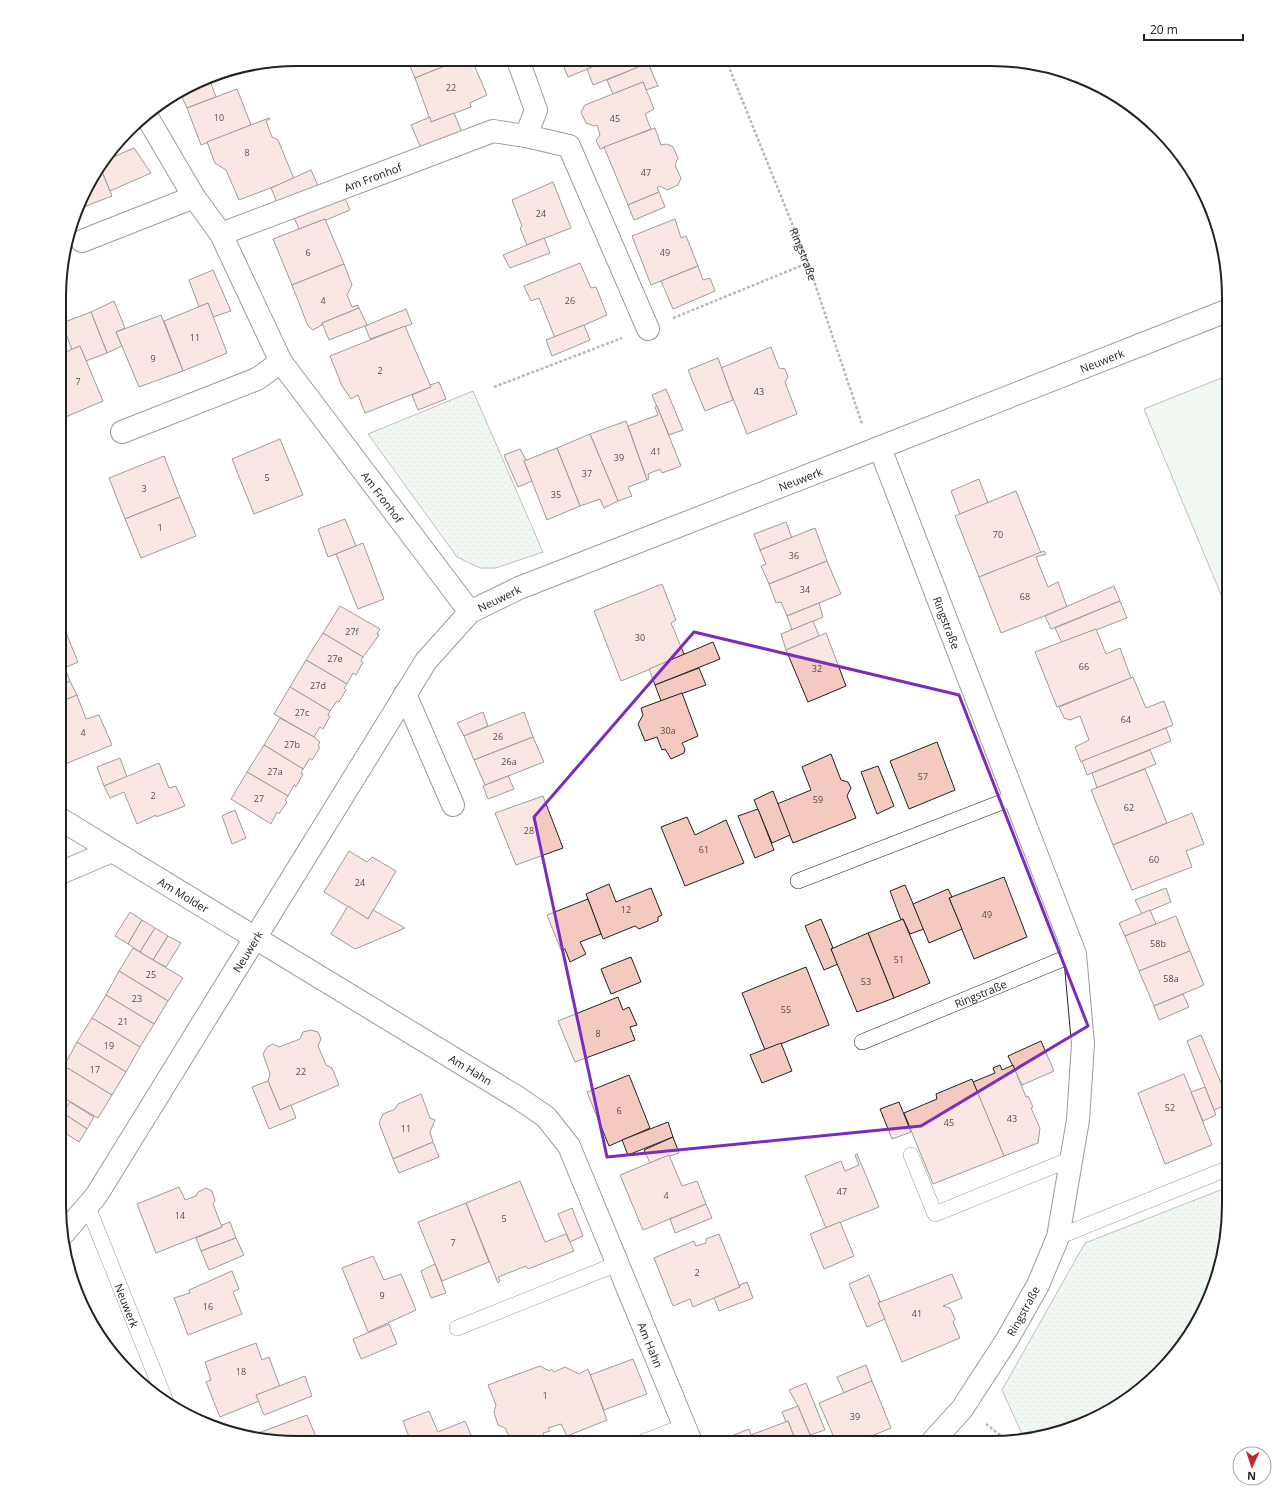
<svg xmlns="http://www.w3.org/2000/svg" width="1288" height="1502" viewBox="0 0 1288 1502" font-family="'Open Sans',sans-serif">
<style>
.grass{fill:url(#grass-dots);stroke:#6f6f6f}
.pitch{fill:#e0efe3;stroke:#6f6f6f}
.building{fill:#f3c9c0;stroke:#222}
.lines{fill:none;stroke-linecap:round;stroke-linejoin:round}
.service-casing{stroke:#222;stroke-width:16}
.minor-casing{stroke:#222;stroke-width:24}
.path{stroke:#646464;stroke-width:2.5;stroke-dasharray:3 2;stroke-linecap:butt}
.service{stroke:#fff;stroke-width:15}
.minor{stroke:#fff;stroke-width:22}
.marked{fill:none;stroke:#7b2cbf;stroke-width:3;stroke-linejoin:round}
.labels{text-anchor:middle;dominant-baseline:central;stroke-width:3;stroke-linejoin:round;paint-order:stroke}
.number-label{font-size:9px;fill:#564c4a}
.street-label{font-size:11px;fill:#222;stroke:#fff}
.rim{fill:none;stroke:#222;stroke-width:2}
</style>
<defs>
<pattern id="grass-dots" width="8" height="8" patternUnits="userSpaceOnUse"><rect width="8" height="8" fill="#e0efe3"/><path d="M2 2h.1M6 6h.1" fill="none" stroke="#c0cdc2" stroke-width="1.8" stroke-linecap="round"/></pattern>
</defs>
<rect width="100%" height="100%" fill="#fff"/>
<g class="grass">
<polygon points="473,391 543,552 496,568 480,568 457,557 368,434"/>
<polygon points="1228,1187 1228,1221 1216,1281 1189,1337 1159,1373 1110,1411 1053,1435 1027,1439 1022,1434 1002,1390 1085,1243"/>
</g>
<polygon class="pitch" points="1229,375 1229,614 1144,409"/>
<g class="building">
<polygon points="407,59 462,59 415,78"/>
<polygon points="462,59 472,60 487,95 470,103 471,107 431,122 415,78"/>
<polygon points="561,60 610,60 568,77"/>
<polygon points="610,60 632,60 636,68 593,85 587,69"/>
<polygon points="648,63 658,86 646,90 643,82 613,94 607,80"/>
<polygon points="209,78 216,97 187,108 181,95"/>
<polygon points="643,82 654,109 645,114 651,129 600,149 596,140 600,135 597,125 594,126 586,123 581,112 585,105"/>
<polygon points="237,89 251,125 201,145 187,108"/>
<polygon points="454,113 462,132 421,148 411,125 430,117 431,122"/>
<polygon points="269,118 270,119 266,121 272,137 278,140 294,179 239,200 226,170 215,163 207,142"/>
<polygon points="655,128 661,145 667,144 673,147 678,158 675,165 681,178 678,185 667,190 660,186 657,188 659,192 628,205 604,147"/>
<polygon points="134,148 151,173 110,191 100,167 106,160"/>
<polygon points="100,167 112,196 81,208 91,178"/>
<polygon points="311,170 319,188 278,205 271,188"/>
<polygon points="553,182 571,228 527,245 520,228 522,226 512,200"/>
<polygon points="659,192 665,207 634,220 628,205"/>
<polygon points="344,196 350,210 326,220 325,219 299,229 293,215"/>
<polygon points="325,219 344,264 292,285 273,239"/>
<polygon points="675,219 681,238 686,236 698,266 651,285 632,236"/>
<polygon points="544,238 550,253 510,268 503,255"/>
<polygon points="580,263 591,288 596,287 607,315 555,338 539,298 531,301 524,286"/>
<polygon points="344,264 352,285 347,295 352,307 358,305 359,308 322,323 322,325 313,330 308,326 292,285"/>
<polygon points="698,266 703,280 710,278 715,291 673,309 661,281"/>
<polygon points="213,270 231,311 213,317 208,303 199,307 189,280"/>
<polygon points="114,301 125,328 116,332 122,346 107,353 91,312"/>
<polygon points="208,303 227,353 183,371 164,321"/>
<polygon points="359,308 367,325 329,340 322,323"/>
<polygon points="406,309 412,324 370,339 365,326"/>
<polygon points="91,312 107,353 86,361 80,346 72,350 62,323"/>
<polygon points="161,315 183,371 139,387 116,332"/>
<polygon points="584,325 590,340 552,356 546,340"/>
<polygon points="405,326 431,387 365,413 358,395 351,399 342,386 330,356"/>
<polygon points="80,346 103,401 61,419 61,354"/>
<polygon points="771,347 779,368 785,369 788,377 785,382 797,414 747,434 721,368"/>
<polygon points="718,358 733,400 705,411 688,370"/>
<polygon points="439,382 446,399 418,410 412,395 431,387 430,385"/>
<polygon points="666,389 683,430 669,435 652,395"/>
<polygon points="657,406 681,466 662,473 660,469 648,474 649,479 647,480 628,426 658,415 655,407"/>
<polygon points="626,421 647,480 628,487 632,496 618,501 590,434"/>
<polygon points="590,434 618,501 604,508 600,499 580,506 557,448"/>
<polygon points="280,439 303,495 254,514 232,459"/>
<polygon points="557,448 580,506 547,520 524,461"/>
<polygon points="520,449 526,460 524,461 532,481 518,487 504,455"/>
<polygon points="164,456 180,497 125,519 109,478"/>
<polygon points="979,479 988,503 960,514 951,491"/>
<polygon points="1016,491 1041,553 979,577 955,516"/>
<polygon points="180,497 196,536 141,558 125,519"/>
<polygon points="345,519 356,546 328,557 318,529"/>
<polygon points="786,522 792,538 760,550 754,534"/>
<polygon points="815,528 827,561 769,584 761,566 766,564 760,550"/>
<polygon points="363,543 384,599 358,609 336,554"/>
<polygon points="1044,551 1046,554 1036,557 1048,587 1058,582 1067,607 1001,633 979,577"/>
<polygon points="827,561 841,594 787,616 781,602 776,603 769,584"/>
<polygon points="662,584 676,620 671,623 684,654 690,653 621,681 594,611"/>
<polygon points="1114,586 1120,601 1051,629 1045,616"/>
<polygon points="1120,601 1127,618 1062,643 1055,628"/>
<polygon points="819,603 823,617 792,630 787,616"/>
<polygon points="340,606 380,629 377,634 379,635 363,657 323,633"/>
<polygon points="813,621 819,636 786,650 781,634"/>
<polygon points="1096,629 1106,654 1120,648 1131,678 1057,707 1035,652"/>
<polygon points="65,630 78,662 60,670 60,632"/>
<polygon points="323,633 363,657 361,661 363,662 356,675 353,673 347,684 306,660"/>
<polygon points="826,633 846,686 808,702 786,650"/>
<polygon points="713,642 720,659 655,685 649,669"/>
<polygon points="306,660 347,684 344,688 346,690 339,702 337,701 330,711 290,687"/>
<polygon points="65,668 70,681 60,686 60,670"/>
<polygon points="699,668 706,685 661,701 655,685"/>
<polygon points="1133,677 1146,708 1164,701 1173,725 1081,762 1075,747 1089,740 1080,716 1070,720 1064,718 1059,707"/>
<polygon points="70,681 77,695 60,702 60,686"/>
<polygon points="290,687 330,711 328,715 330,716 323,729 320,727 314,737 274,714"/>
<polygon points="682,693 698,736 682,743 685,749 684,753 671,759 665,749 662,750 657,737 645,741 638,724 643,715 641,708"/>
<polygon points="77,695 86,719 99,715 112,745 60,766 60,702"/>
<polygon points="483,712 488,726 464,736 457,723"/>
<polygon points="524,712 533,737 474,760 464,736"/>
<polygon points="280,718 314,737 320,742 318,746 320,747 312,760 310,758 303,769 264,745"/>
<polygon points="1166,728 1171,741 1087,775 1082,761"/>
<polygon points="533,737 544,762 485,785 474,760"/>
<polygon points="937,742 955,790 909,809 890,761"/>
<polygon points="264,745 303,769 301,773 303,774 296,787 294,785 288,796 247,772"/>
<polygon points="1150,750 1156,764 1097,788 1092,773"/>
<polygon points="831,754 841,780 848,782 851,788 847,796 856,818 793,843 777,804 811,790 802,767"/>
<polygon points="120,758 127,777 104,786 97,767"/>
<polygon points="159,763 169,788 176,786 185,806 156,817 156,815 137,824 124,792 110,798 104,786"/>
<polygon points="878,766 894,806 877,814 861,772"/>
<polygon points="1145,769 1167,823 1113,845 1091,790"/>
<polygon points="247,772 288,796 285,800 287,802 279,814 277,812 271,824 231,799"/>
<polygon points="508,776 514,789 488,799 483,786"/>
<polygon points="773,791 790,835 772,843 754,800"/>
<polygon points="543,796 563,848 516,865 495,813"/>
<polygon points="758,809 774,850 755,858 738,816"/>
<polygon points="235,810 246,838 232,844 222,816"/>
<polygon points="1192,813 1204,844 1186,851 1192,867 1132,890 1113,845"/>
<polygon points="687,817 695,835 726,820 744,863 685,886 661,827"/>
<polygon points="349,851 367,862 372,857 396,871 368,919 324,892"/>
<polygon points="1004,877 1027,937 974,959 949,898"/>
<polygon points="609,884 616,902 651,888 662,915 658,917 658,921 639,929 635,926 603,939 586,894"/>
<polygon points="905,885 924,929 910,934 903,919 901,920 890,891"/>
<polygon points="1166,888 1171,902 1142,914 1135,900"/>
<polygon points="948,889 952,897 949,898 962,929 929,943 913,904"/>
<polygon points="588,899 601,934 580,942 586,954 570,962 565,949 561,950 547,915"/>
<polygon points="348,906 368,919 373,910 405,928 355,949 331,934"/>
<polygon points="1150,910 1156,924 1125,936 1119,923"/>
<polygon points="130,912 142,920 128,944 115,936"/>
<polygon points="1176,916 1190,951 1139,971 1125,936"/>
<polygon points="821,919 833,948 831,949 838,964 824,970 805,926"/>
<polygon points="903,919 930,983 894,998 868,933"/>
<polygon points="142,920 155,928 140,952 128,944"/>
<polygon points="155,928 168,936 153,960 140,952"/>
<polygon points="868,933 894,998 857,1012 831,949"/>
<polygon points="168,936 181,943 166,967 153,960"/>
<polygon points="133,948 183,978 168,1001 119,971"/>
<polygon points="1190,951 1204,985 1154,1006 1139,971"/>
<polygon points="631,957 641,982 611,994 601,969"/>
<polygon points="806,967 829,1025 765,1050 742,993"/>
<polygon points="119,971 168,1001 154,1024 106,995"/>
<polygon points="1183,994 1189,1007 1159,1020 1154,1006"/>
<polygon points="106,995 154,1024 140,1047 92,1018"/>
<polygon points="618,997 623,1010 629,1007 637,1025 630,1027 635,1040 575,1062 558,1021"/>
<polygon points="92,1018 140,1047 126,1072 77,1042"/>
<polygon points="311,1030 318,1032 321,1039 318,1046 326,1065 332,1068 339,1085 280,1110 268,1081 270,1074 263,1054 267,1047 273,1044 279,1047 300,1039 303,1032"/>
<polygon points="1201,1035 1224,1090 1222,1091 1228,1104 1214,1110 1187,1041"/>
<polygon points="1041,1041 1054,1071 1022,1085 1008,1056"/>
<polygon points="77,1042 126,1072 112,1095 64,1066"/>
<polygon points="781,1043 792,1071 762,1083 750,1055"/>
<polygon points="1000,1065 1002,1070 1013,1065 1026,1097 1028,1096 1033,1107 1031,1108 1040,1128 1038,1143 1004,1156 973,1082 995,1073 993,1068"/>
<polygon points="64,1066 112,1095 98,1118 59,1095 59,1072"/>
<polygon points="1184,1074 1212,1145 1165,1164 1138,1093"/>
<polygon points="629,1075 650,1128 609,1146 587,1092"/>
<polygon points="972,1079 1004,1156 933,1184 904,1113 937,1099 936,1094"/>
<polygon points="268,1081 280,1110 291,1105 296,1118 269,1129 252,1087"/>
<polygon points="1205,1087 1216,1115 1203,1121 1191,1092"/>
<polygon points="1229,1089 1229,1106 1222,1091"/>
<polygon points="421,1094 430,1118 435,1120 430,1132 433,1142 393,1159 379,1123 383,1114 395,1109 398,1104"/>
<polygon points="70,1102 94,1117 87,1129 63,1113"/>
<polygon points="899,1102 911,1132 892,1139 880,1109"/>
<polygon points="63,1113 87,1129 79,1142 59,1129 59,1119"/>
<polygon points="668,1122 673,1137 628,1155 622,1140"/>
<polygon points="673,1137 679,1153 650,1163 644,1150"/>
<polygon points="433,1142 439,1157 399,1173 393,1159"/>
<polygon points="857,1154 879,1207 826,1228 805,1176 841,1161 845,1171 859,1165 855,1155"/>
<polygon points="669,1155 682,1186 697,1181 706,1204 643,1230 620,1175"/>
<polygon points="520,1181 545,1242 566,1234 574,1251 528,1269 526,1266 498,1277 500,1281 498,1283 466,1203"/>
<polygon points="179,1187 185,1200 196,1196 198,1192 206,1188 212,1191 215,1200 213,1204 222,1227 156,1253 137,1204"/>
<polygon points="466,1203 489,1262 442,1281 418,1222"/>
<polygon points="706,1204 712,1218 675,1233 670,1219"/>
<polygon points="572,1208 583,1236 570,1242 558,1214"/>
<polygon points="230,1222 236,1238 201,1251 196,1238 222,1227 222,1225"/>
<polygon points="840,1222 854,1256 824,1269 810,1234"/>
<polygon points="719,1234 740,1287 693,1307 690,1299 673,1306 654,1258 694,1241 696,1246 706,1243 706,1239"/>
<polygon points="236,1238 244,1255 209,1270 201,1251"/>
<polygon points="373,1256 384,1280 401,1274 416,1310 368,1332 342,1268"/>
<polygon points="435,1264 446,1293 431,1298 421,1271"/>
<polygon points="232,1271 239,1289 233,1292 242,1314 188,1335 174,1298 190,1293 189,1290"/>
<polygon points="952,1274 962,1298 943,1306 950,1308 955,1319 953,1322 960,1338 902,1362 878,1303"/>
<polygon points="869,1275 880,1302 878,1303 885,1319 867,1327 849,1284"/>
<polygon points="747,1282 753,1298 719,1311 714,1298 740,1287 740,1285"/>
<polygon points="389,1324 397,1344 361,1359 353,1339"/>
<polygon points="256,1343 262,1360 269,1357 280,1387 256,1395 259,1401 220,1417 206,1382 211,1380 205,1362"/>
<polygon points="633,1359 647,1394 604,1410 590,1375"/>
<polygon points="866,1365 872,1381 844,1393 837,1377"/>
<polygon points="540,1366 549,1371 552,1369 554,1372 565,1367 579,1374 588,1369 607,1420 567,1436 561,1424 548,1428 550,1431 543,1433 547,1442 537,1442 535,1438 523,1442 512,1442 505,1428 498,1425 494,1412 496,1405 488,1385"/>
<polygon points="305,1376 312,1396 264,1415 256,1395"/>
<polygon points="872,1381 891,1428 857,1442 836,1442 819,1403"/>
<polygon points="806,1383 825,1430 810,1435 798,1406 789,1390"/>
<polygon points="798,1406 810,1435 813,1442 796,1442 788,1421 786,1422 782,1412"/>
<polygon points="429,1411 438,1432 465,1421 474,1442 411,1442 403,1421"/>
<polygon points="307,1415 318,1442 281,1442 250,1436"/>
<polygon points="788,1421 796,1442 726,1442 724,1439 749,1429 751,1435"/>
</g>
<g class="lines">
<defs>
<g id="service">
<polyline points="798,881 1015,797"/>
<path id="s2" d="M862,1042l213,-88"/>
<polyline points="911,1155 935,1214 1071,1159"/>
<path id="s3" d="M88,1207l79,197"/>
<polyline points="1058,1237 1229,1168"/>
<polyline points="457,1328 617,1264"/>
<polyline points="643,1442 684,1426"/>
</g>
<g id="minor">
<path id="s4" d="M146,115l48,82 27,37 60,128 189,250"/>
<polyline points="526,136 569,146 648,329"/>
<path id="s5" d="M221,234l272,-103 33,5 10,-26 -18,-50"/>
<polyline points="82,241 194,197"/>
<polyline points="122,432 257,379 281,362"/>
<path id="s6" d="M880,448l195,506 8,90 -5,76 -20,117 -20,48 -30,53 -46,71 -30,33"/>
<polyline points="405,694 453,805"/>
<path id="s7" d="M60,819l460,280 26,18 23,29 122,296"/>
<polyline points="60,873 112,851"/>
<path id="s8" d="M63,1234l33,-38 330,-535 44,-49 49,-24 352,-137 358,-141"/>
</g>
</defs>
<use href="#service" class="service-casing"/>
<use href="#minor" class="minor-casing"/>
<g class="path">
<path id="s1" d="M726,60l82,203 54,161"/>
<polyline points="673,318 808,263"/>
<polyline points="494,387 622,338"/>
<polyline points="986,1424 1009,1442"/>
</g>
<use href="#service" class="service"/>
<use href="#minor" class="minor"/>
</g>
<path d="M0 0H1288V1502H0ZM694,632l265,63 129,331 -167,100 -314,31 -73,-340z" fill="#fff" fill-opacity=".55" fill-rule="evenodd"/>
<path class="marked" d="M694,632l265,63 129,331 -167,100 -314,31 -73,-340z"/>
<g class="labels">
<g class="number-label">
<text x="451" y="87">22</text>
<text x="219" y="117">10</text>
<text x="615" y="118">45</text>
<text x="247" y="152">8</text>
<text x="646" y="172">47</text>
<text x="541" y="213">24</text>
<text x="308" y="252">6</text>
<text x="665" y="252">49</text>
<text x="323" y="300">4</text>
<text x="570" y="300">26</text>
<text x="195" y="337">11</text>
<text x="153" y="358">9</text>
<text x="380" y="370">2</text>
<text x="78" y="381">7</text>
<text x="759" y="391">43</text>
<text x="656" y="451">41</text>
<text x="619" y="457">39</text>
<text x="587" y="473">37</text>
<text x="267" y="477">5</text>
<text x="144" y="488">3</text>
<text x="556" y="494">35</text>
<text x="160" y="527">1</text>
<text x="998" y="534">70</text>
<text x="794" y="555">36</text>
<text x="805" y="589">34</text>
<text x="1025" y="596">68</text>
<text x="352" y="631">27f</text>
<text x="640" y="637">30</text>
<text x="335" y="658">27e</text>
<text x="1084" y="666">66</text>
<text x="817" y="668">32</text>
<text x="318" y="685">27d</text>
<text x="302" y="712">27c</text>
<text x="1126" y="719">64</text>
<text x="668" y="730">30a</text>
<text x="83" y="732">4</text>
<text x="498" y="736">26</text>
<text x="292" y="744">27b</text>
<text x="509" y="761">26a</text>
<text x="275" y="771">27a</text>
<text x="923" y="776">57</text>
<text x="153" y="795">2</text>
<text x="259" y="798">27</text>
<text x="818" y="799">59</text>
<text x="1129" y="807">62</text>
<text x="529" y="830">28</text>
<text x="704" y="849">61</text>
<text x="1154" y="859">60</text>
<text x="360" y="882">24</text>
<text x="626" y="909">12</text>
<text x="987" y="914">49</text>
<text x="1158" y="943">58b</text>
<text x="899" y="959">51</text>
<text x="151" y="974">25</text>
<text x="1171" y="978">58a</text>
<text x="866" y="981">53</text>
<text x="137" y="998">23</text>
<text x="786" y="1009">55</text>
<text x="123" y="1021">21</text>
<text x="598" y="1033">8</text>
<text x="109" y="1045">19</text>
<text x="95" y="1069">17</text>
<text x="301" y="1071">22</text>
<text x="1170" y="1107">52</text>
<text x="619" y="1110">6</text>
<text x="1012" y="1118">43</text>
<text x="949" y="1122">45</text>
<text x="406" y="1128">11</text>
<text x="842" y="1191">47</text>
<text x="666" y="1195">4</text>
<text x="180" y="1215">14</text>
<text x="504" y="1218">5</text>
<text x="453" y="1242">7</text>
<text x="697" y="1272">2</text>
<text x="382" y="1295">9</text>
<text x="208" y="1306">16</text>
<text x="917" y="1313">41</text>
<text x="241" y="1371">18</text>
<text x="545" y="1395">1</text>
<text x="855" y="1416">39</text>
</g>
<g class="street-label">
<text stroke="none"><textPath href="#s5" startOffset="162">Am Fronhof</textPath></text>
<text stroke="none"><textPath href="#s1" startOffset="209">Ringstraße</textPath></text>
<text stroke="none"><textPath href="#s8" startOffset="1425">Neuwerk</textPath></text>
<text stroke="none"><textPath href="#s8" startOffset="1101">Neuwerk</textPath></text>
<text stroke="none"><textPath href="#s4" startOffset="451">Am Fronhof</textPath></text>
<text stroke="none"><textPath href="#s8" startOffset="777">Neuwerk</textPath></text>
<text stroke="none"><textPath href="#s6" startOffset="187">Ringstraße</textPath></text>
<text stroke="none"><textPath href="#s7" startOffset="145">Am Molder</textPath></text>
<text stroke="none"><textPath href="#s8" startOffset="338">Neuwerk</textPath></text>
<text stroke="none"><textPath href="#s2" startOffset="128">Ringstraße</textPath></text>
<text stroke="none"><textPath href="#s7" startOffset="481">Am Hahn</textPath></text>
<text stroke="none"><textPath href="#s3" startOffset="106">Neuwerk</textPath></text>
<text transform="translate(1023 1311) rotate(-61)">Ringstraße</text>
<text stroke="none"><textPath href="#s7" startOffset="822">Am Hahn</textPath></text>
</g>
</g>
<path d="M0 0H1288V1502H0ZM297 66H991A231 231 0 0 1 1222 297V1205A231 231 0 0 1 991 1436H297A231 231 0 0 1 66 1205V297A231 231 0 0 1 297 66Z" fill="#fff" fill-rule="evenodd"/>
<path class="rim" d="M297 66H991A231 231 0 0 1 1222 297V1205A231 231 0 0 1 991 1436H297A231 231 0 0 1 66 1205V297A231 231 0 0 1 297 66Z"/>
<g transform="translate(1252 1466) rotate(183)"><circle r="19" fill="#ffffff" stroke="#a7a7a7"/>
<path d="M0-3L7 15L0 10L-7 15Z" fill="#c62828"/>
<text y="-6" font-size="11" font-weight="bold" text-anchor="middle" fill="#222222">N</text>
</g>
<path d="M1144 34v6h99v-6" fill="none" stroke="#222222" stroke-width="2"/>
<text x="1150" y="34" font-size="12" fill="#222222" stroke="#ffffff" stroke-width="3" paint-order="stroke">20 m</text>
</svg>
